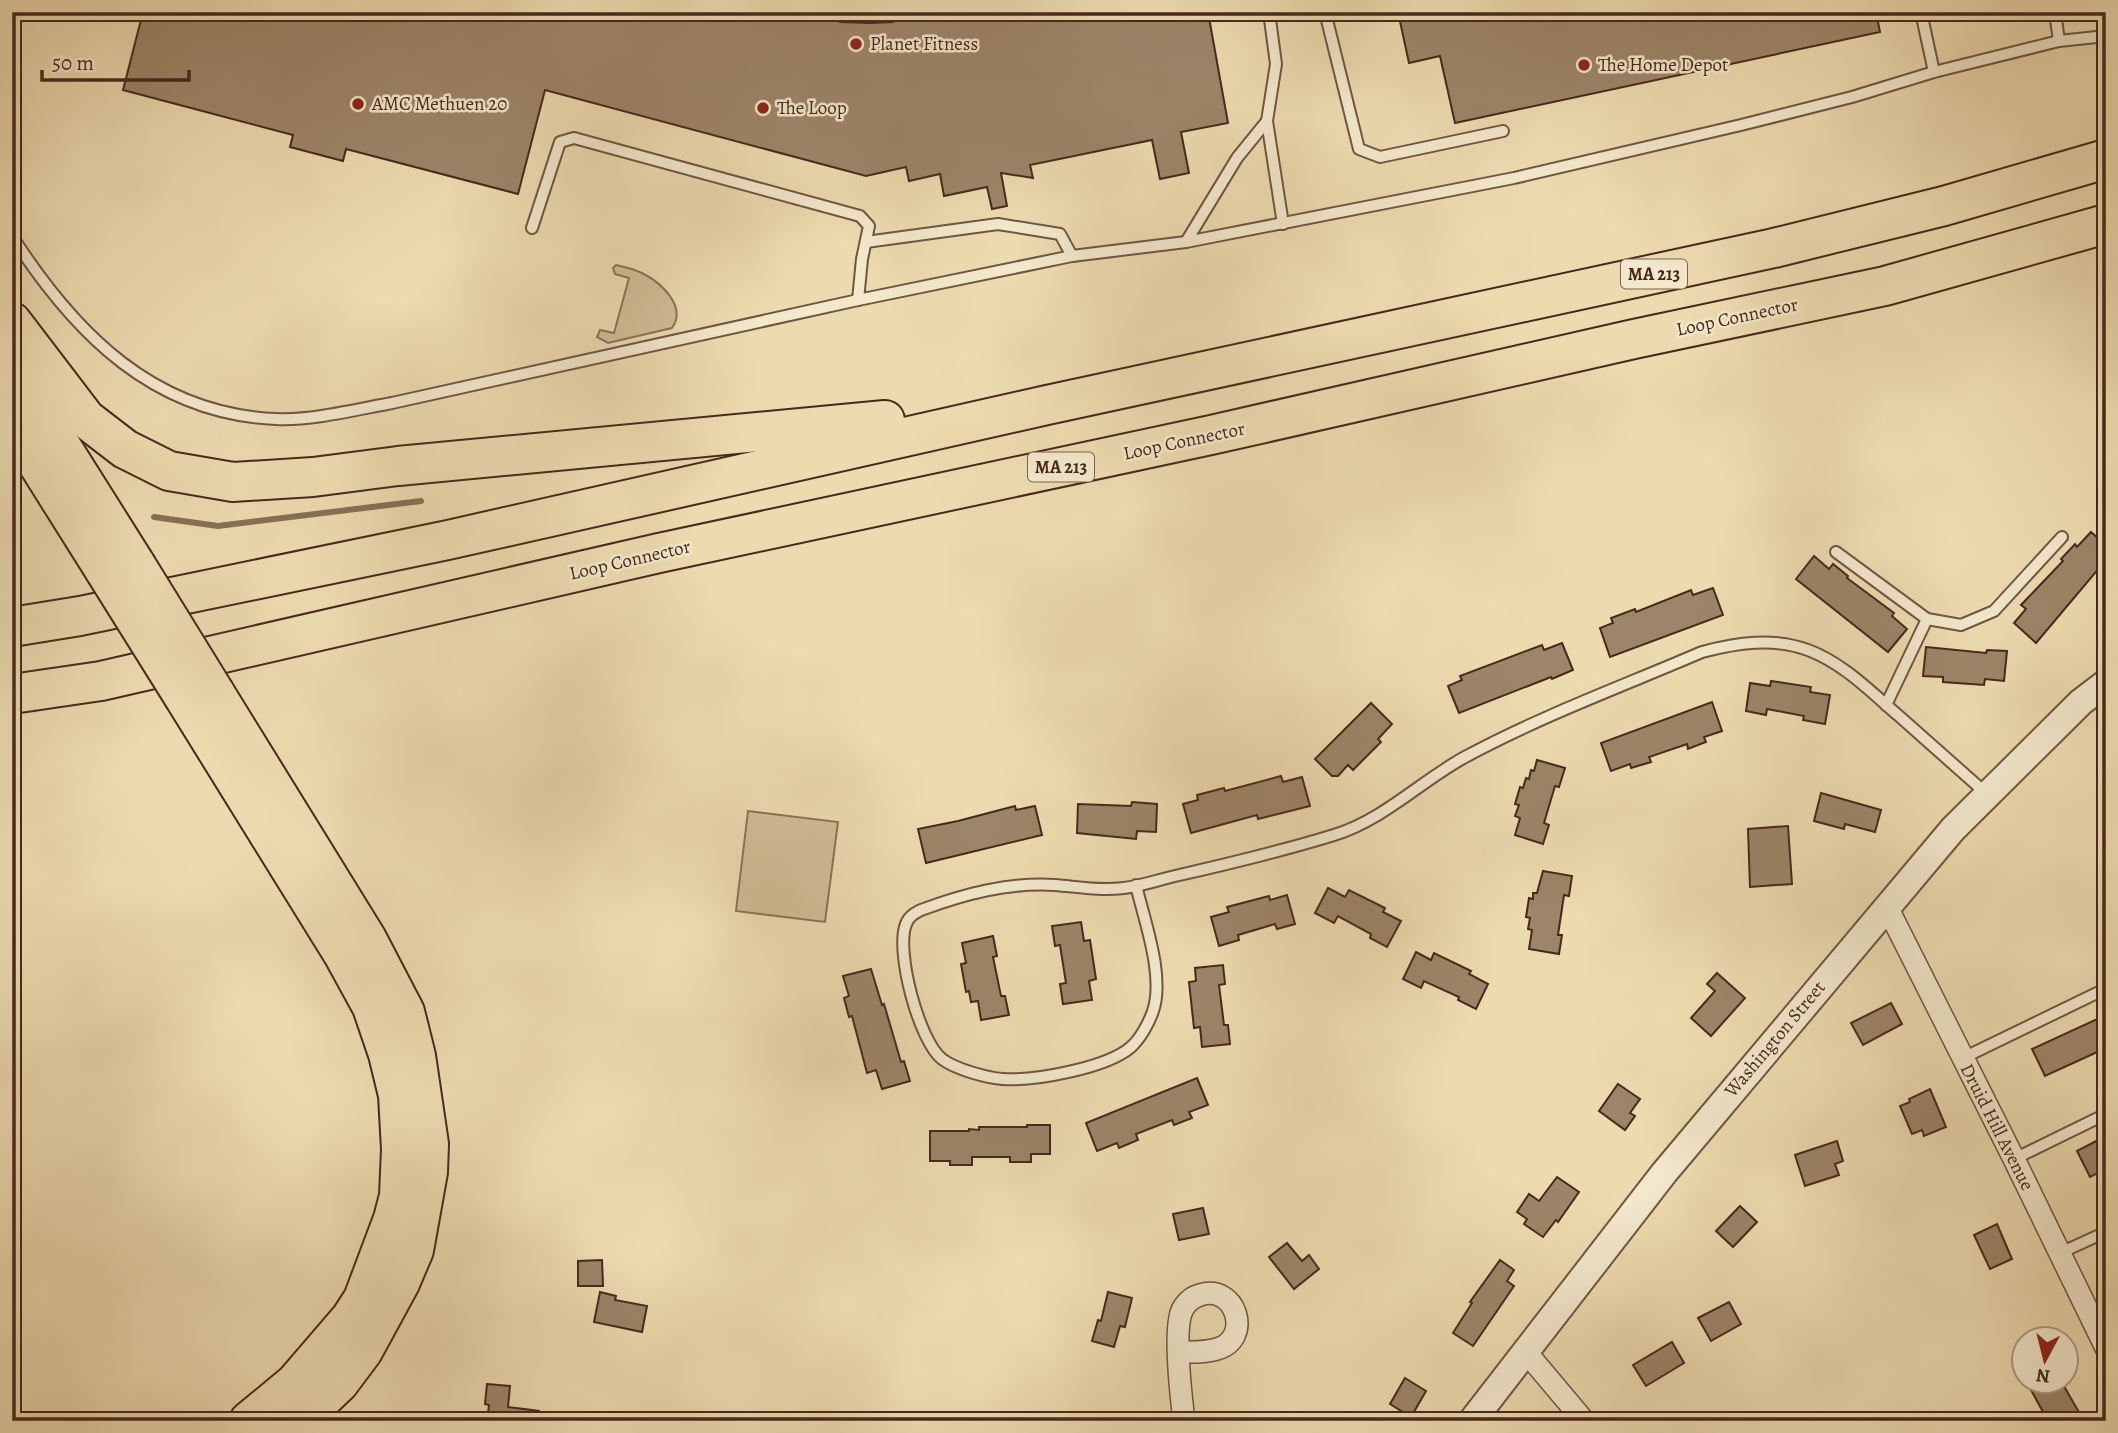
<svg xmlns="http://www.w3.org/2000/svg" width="2118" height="1433" viewBox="0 0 2118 1433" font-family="Alegreya,serif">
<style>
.green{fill:#d1bd97;stroke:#8c725a;stroke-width:2}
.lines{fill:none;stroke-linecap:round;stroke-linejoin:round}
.stream{stroke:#896f57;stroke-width:6}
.building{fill:#9d8569;stroke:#47281d;stroke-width:2}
.service-casing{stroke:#705542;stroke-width:14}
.minor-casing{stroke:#705542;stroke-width:24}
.tertiary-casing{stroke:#705542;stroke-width:30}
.motorway-casing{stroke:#47281d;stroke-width:42}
.service{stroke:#f3e8cc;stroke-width:10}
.minor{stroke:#f3e8cc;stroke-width:21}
.tertiary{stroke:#f3e8cc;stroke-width:26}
.motorway{stroke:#eddbb0;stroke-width:38}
.motorway-bridge-casing{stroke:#47281d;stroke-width:42;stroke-linecap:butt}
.motorway-bridge{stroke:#eddbb0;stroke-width:38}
.poi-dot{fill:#8f2418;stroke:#f3e8cc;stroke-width:2.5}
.labels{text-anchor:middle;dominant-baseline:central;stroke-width:5;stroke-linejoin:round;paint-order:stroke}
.shield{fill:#f3e8cc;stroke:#7b6252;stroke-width:2}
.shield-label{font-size:18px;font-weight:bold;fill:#47281d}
.poi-label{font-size:19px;fill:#47281d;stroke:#f3e8cc;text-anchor:start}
.street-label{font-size:19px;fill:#47281d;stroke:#f3e8cc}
</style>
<rect width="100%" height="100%" fill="#eddbb0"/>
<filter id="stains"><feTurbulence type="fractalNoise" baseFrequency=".00286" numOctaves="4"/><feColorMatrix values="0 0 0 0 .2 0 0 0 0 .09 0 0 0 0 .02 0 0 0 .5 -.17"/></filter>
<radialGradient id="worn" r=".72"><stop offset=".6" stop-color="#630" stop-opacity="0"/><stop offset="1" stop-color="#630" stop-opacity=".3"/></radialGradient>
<g class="green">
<path d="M616,265c8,2 18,4 26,8 20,10 45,34 30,55l-64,15 -11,-6 3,-7 14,3 15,-55 -14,-4 -2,-6z"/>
<polygon points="748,811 838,822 825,922 736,911"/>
</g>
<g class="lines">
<polyline class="stream" points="154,517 218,526 421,501"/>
</g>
<g class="building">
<polygon points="143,12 800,12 841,22 869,23 893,22 891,12 1208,12 1228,123 1181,132 1189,173 1160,179 1152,140 1030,165 1033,178 1001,173 1007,206 992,209 987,187 944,196 940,174 909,181 906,167 866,176 545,90 518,194 346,149 343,161 290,147 293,135 123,90"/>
<polygon points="1398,12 1876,12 1880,32 1455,123 1440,56 1409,63"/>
<polygon points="2091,532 2106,545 2106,560 2036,643 2014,623 2026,609 2021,605 2063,561 2061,559 2075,544 2077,547"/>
<polygon points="1814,556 1829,569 1833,564 1848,576 1847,578 1894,613 1892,616 1907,629 1888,652 1796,579"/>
<polygon points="1713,588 1723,615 1610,657 1600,628 1613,623 1611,618 1635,609 1636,612 1691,590 1693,595"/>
<polygon points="1562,643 1573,670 1552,679 1551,677 1459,713 1448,686 1462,680 1460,676 1542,645 1544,650"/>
<polygon points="1926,647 1986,653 1987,650 2007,651 2004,681 1985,679 1984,685 1943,682 1943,677 1923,676"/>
<polygon points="1771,681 1811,687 1810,692 1830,695 1825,724 1803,720 1804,716 1767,709 1766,715 1746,711 1750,683 1770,686"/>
<polygon points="1712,702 1722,731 1704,737 1706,742 1688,749 1687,744 1649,757 1651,762 1631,768 1630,764 1611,771 1601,743"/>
<polygon points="1371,703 1392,724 1378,739 1381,742 1353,770 1348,765 1338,776 1332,776 1315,759"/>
<polygon points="1537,760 1565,768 1559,787 1555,786 1544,823 1549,825 1543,844 1515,835 1520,818 1515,816 1519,805 1515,804 1520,787 1523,788 1526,778 1529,779 1531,770 1534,771"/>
<polygon points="1281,776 1283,782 1302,777 1310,806 1258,819 1257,815 1191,833 1183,804 1198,800 1197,795 1224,788 1225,791"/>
<polygon points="1821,793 1881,810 1875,832 1845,824 1844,829 1814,821"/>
<polygon points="1132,802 1157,804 1156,832 1137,831 1136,839 1077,833 1078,804 1131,806"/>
<polygon points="1015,806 1016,810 1035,806 1042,835 926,863 918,829 958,821"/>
<polygon points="1788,826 1792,884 1750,887 1748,829"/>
<polygon points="1543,871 1572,876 1569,896 1564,895 1558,935 1562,935 1559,954 1529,949 1532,930 1528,929 1530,918 1526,917 1529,898 1533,899 1533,893 1537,893"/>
<polygon points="1328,888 1345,897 1349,890 1385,908 1383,912 1401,921 1387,947 1370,938 1371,934 1338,916 1334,923 1315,913"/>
<polygon points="1287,895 1295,924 1277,929 1275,924 1238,935 1239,940 1219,946 1211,917 1229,912 1227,907 1269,896 1270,900"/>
<polygon points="1081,922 1084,941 1090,940 1096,979 1089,981 1092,1000 1063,1004 1060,984 1066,983 1060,945 1055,946 1052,926"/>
<polygon points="993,936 997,956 993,957 1001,996 1005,996 1009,1015 981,1020 978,1001 971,1002 969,991 966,992 961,964 966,963 962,943"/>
<polygon points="1416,952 1431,960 1434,953 1471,971 1469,974 1488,984 1476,1009 1458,1000 1459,997 1424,981 1421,988 1403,979"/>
<polygon points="1223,965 1225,984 1219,985 1224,1025 1228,1025 1230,1044 1202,1047 1200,1027 1194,1028 1189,982 1196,981 1195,968"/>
<polygon points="871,969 882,1005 884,1004 901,1062 904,1061 910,1081 882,1089 876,1070 867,1073 852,1016 849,1017 844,998 849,996 843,976"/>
<polygon points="1717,973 1745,998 1711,1036 1691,1018 1715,991 1707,984"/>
<polygon points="1891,1003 1902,1024 1863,1045 1851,1023"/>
<polygon points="2106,1015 2106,1048 2045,1076 2032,1049"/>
<polygon points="1197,1078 1208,1105 1189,1112 1192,1118 1174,1125 1172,1120 1136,1134 1138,1140 1119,1148 1117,1143 1097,1151 1086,1123"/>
<polygon points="1618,1084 1640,1099 1630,1113 1635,1116 1625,1130 1599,1111"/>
<polygon points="1930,1089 1946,1127 1924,1136 1922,1130 1912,1134 1900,1106 1910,1102 1909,1099"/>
<polygon points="1027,1125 1050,1125 1050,1154 1031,1154 1031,1162 1010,1162 1010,1157 972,1157 972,1165 950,1165 950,1161 930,1161 930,1131 969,1131 969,1129 979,1130 979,1127 1027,1127"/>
<polygon points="2106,1136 2106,1169 2090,1177 2077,1151"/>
<polygon points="1837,1141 1843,1161 1835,1164 1839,1175 1805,1186 1795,1155"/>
<polygon points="1557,1177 1579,1192 1558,1222 1556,1220 1543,1237 1524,1224 1527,1219 1517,1212 1529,1194 1539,1201"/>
<polygon points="1740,1206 1757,1222 1733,1247 1716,1231"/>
<polygon points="1203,1208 1209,1234 1179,1240 1173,1214"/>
<polygon points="1997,1224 2012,1259 1990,1269 1974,1235"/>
<polygon points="1287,1243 1302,1261 1309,1255 1319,1269 1294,1289 1269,1257"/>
<polygon points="602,1260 603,1286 578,1286 578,1261"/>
<polygon points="1500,1260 1514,1270 1507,1281 1514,1286 1473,1346 1453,1333 1472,1303 1470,1302"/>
<polygon points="600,1292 616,1296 615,1300 647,1306 642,1332 594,1322"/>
<polygon points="1108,1292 1132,1298 1125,1327 1120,1326 1114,1347 1092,1341 1098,1320 1101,1321"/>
<polygon points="1729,1302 1741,1324 1711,1341 1698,1318"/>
<polygon points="1672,1342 1684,1363 1646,1386 1633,1365"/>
<polygon points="1405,1378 1426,1391 1411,1417 1390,1404"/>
<polygon points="2026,1381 2061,1381 2084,1421 2048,1421"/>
<polygon points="487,1384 510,1386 508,1407 539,1411 539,1421 487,1421 489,1405 485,1404"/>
</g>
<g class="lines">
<defs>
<g id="service">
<polyline points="1269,12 1276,64 1267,121 1283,224"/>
<polyline points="1325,12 1359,149 1380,157 1503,131"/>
<polyline points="1921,12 1934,72"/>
<polyline points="2055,12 2059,41"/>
<polyline points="532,228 560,142 574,138 860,216 869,226 862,259 858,300"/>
<path d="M12,236c63,98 142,178 264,183 34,2 83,-10 116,-16l466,-103 214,-44 114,-14 328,-64 227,-53 111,-28 82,-25 125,-31 47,-5"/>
<polyline points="866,242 998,224 1060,234 1072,256"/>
<polyline points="1186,242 1237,158 1267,121"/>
<polyline points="1836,552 1927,619"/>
<polyline points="1886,705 1927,619 1961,625 1994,611 2062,537"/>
<path d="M1136,885c8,35 29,91 17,126 -4,12 -13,28 -22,36 -24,21 -96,34 -128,32 -16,-1 -48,-10 -61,-20 -23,-18 -47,-108 -36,-135 3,-8 9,-11 15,-14 43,-16 88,-28 134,-25 24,2 46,6 69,3 17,-2 34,-8 51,-12 53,-12 107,-25 159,-41 49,-15 87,-54 131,-78 76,-41 158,-71 237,-105 34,-9 71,-15 106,-2 35,13 63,42 91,66 29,26 59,52 89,79"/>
<polyline points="1963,1058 2103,990"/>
<polyline points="2014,1159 2106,1114"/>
<polyline points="2060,1253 2106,1232"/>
</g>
<g id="minor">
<polyline points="1887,907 2014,1159 2106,1348"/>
<path d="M1179,1352c12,0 26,1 38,-3 36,-10 19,-66 -17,-54 -8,2 -16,9 -19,18 -7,22 0,83 3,108"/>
<polyline points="1526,1352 1584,1421"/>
</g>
<polyline id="tertiary" points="1472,1421 1664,1173 1953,829 2081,702 2106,683"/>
<g id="motorway">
<polyline points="12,322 86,419 125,449 169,471 233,482 313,477 398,466 885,420"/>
<polyline points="12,368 136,565"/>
<polyline points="12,423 105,571"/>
<polyline points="12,627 80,616 448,540 1047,405 1774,248 1944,206 2106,159"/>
<polyline points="215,693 367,939 405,1012 416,1056 429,1144 428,1172 414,1250 400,1283 363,1351 339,1383 299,1421"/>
<polyline points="12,694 101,681 659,553 1211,435 1634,339 1885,286 2106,224"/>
<polyline points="185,699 343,954 372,1007 388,1054 398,1095 401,1149 399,1196 393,1219 363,1299 350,1319 295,1383 249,1421"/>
</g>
</defs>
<use href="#service" class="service-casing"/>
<use href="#minor" class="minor-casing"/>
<use href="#tertiary" class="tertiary-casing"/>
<use href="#motorway" class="motorway-casing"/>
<use href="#service" class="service"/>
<use href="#minor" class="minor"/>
<use href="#tertiary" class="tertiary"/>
<use href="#motorway" class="motorway"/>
<defs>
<g id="motorway-bridge">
<polyline points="136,565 215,693"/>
<polyline points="105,571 185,699"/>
</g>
</defs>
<use href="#motorway-bridge" class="motorway-bridge-casing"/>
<use href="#motorway-bridge" class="motorway-bridge"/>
</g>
<g class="poi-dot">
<circle cx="856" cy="44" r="7"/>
<circle cx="1584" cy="65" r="7"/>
<circle cx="358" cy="104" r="7"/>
<circle cx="763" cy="108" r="7"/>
</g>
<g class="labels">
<g class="shield">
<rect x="1621" y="259.5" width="66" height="29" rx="5"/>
<rect x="1028" y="452.5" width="66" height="29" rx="5"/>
</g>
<g class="shield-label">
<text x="1654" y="274">MA 213</text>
<text x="1061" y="467">MA 213</text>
</g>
<g class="poi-label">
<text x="870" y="44">Planet Fitness</text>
<text x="1598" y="65">The Home Depot</text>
<text x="372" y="104">AMC Methuen 20</text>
<text x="777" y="108">The Loop</text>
</g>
<g class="street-label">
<text transform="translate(1737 317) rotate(-12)">Loop Connector</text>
<text transform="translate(1184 441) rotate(-12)">Loop Connector</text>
<text transform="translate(630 560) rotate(-13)">Loop Connector</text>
<text transform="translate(1775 1039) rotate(-50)">Washington Street</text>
<text transform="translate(1997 1127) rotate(63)">Druid Hill Avenue</text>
</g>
</g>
<rect width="2118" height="1433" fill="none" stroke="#eddbb0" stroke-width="42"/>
<rect x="14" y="14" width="2090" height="1405" fill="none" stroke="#47281d" stroke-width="3.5"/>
<rect x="21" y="21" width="2076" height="1391" fill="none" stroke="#47281d" stroke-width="2"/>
<g transform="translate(2045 1360) rotate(187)"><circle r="33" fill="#f3e8cc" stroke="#ae9b86" stroke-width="2"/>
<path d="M0-5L12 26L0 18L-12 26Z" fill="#8f2418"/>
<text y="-10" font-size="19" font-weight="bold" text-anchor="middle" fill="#47281d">N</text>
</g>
<path d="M42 70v10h147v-10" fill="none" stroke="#47281d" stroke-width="3.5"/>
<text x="52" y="70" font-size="21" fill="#47281d" stroke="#f3e8cc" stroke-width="5" paint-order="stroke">50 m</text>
<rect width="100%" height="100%" filter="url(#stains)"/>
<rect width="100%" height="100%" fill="url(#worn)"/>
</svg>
